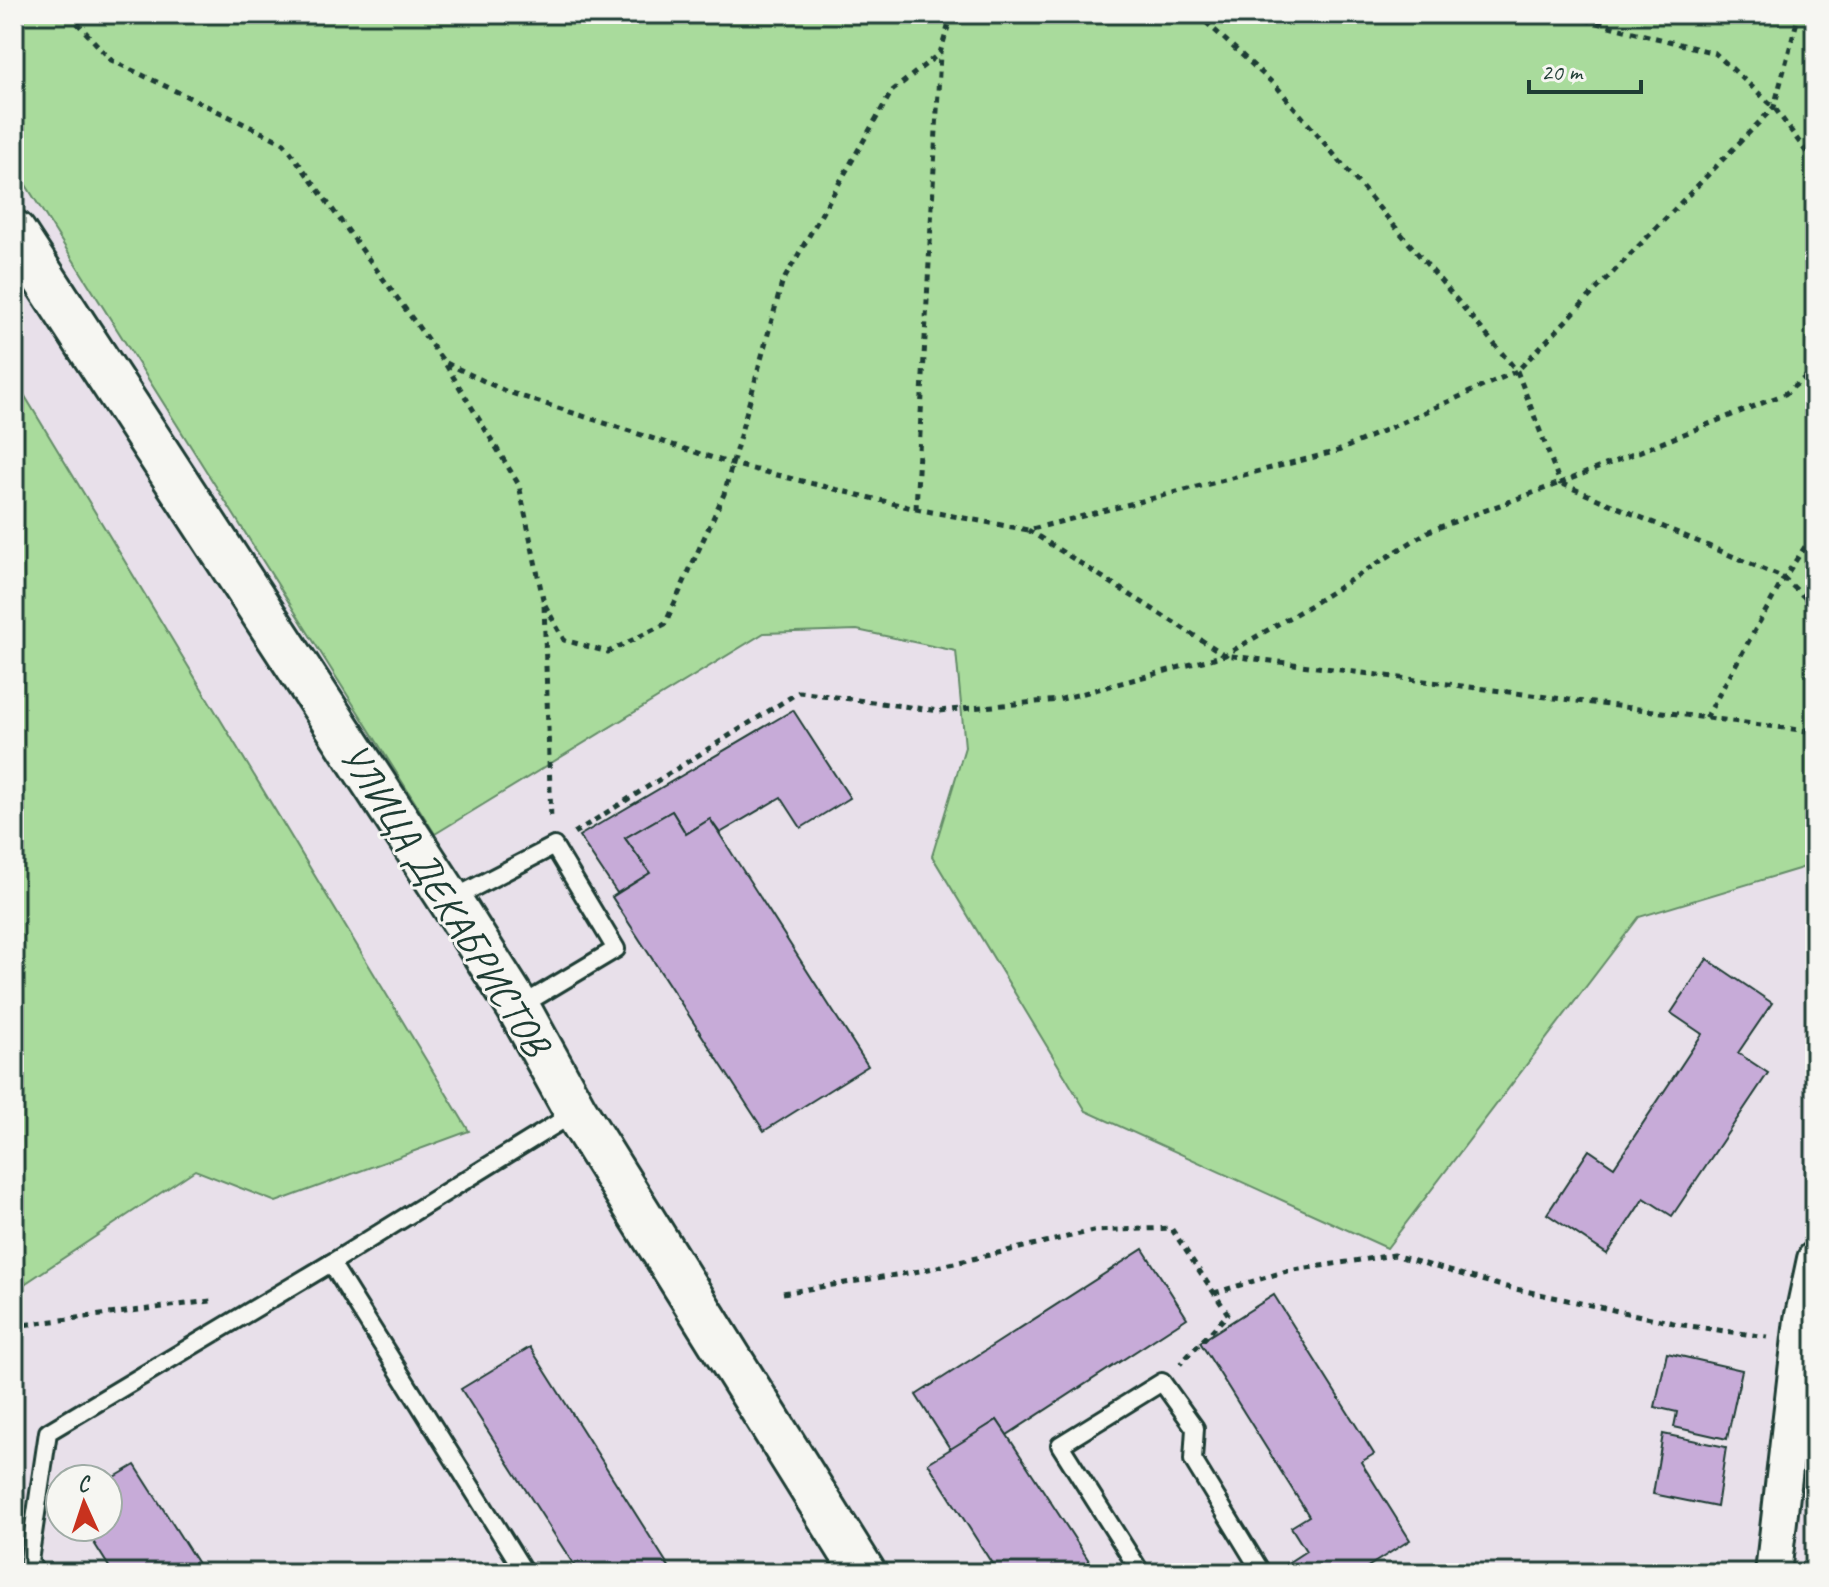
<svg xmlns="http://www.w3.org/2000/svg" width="1829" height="1587" viewBox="0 0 1829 1587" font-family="Caveat,sans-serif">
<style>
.green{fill:#a9db9c;stroke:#648c68;stroke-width:2}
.building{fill:#c7abd8;stroke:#1f3d34;stroke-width:2}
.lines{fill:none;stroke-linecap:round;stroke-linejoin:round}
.service-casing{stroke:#1f3d34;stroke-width:22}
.minor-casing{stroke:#1f3d34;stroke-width:40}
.tertiary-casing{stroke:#1f3d34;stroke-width:48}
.path{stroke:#1f3d34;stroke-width:5;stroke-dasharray:6 6;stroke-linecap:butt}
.service{stroke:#f6f6f2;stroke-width:16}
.minor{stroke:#f6f6f2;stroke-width:34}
.tertiary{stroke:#f6f6f2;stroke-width:42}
.labels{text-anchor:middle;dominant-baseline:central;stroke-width:6;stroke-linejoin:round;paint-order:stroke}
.street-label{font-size:40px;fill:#1f3d34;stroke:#f6f6f2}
</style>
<rect width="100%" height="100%" fill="#e8e0ea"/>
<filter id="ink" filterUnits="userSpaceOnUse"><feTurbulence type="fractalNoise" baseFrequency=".0125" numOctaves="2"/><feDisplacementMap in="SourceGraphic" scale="16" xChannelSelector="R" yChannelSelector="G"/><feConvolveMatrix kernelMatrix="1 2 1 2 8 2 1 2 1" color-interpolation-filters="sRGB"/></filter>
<g filter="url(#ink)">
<g class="green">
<polygon points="14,14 1815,14 1815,864 1639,917 1387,1248 1086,1111 932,856 965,747 956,651 857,630 764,633 435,834 14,166"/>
<polygon points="14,378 469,1131 276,1202 195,1170 14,1291"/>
</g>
<g class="building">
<polygon points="793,710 850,798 801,828 781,797 720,833 710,819 686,834 672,811 625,838 650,873 617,893 579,836"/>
<polygon points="672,811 686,834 710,819 868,1066 764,1131 612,897 650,873 625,838"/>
<polygon points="1707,959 1772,1003 1738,1053 1768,1073 1672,1216 1644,1198 1607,1254 1547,1214 1589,1150 1614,1167 1702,1034 1671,1013"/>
<polygon points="1143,1249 1187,1318 1007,1435 997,1420 951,1450 916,1395"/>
<polygon points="1274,1295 1374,1454 1361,1462 1410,1540 1358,1573 1284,1573 1280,1568 1306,1551 1291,1527 1309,1516 1200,1342"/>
<polygon points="530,1347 673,1573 579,1573 461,1389"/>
<polygon points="1667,1353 1742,1370 1727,1439 1674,1427 1677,1412 1655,1407"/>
<polygon points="997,1420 1007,1435 1097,1573 998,1573 928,1463"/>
<polygon points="1663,1434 1726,1447 1717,1507 1653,1494"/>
<polygon points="135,1465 204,1573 113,1573 84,1527 108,1527 108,1481"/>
</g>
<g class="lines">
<defs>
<g id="service">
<polyline points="452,899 554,846 616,949 519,1007"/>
<polyline points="36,1573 29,1561 48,1432 331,1263"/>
<polyline points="525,1573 331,1263 574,1113"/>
<polyline points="1141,1573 1060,1445 1162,1382 1195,1428 1193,1460 1262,1573"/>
</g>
<polyline id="minor" points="1773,1573 1802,1320 1815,1259"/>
<polyline id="tertiary" points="14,232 450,900 518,1007 576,1112 864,1573"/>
</defs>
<use href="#service" class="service-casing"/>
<use href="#minor" class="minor-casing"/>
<use href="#tertiary" class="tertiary-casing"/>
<g class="path">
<polyline points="69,14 111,60 284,143 444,362 505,391 732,464 916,509 1028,530 1338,451 1517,371 1774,107 1799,14"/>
<polyline points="1197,14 1277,87 1517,371 1560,483 1785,394 1815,369"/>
<polyline points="1562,14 1715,53 1774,107 1815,164"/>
<polyline points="446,365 519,485 544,604 551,820"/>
<polyline points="916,509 940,54"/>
<polyline points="1028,530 1225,655 1815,732"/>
<polyline points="545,605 564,640 608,652 665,624 724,494 782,283 892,91 940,53 952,14"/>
<polyline points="1706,718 1784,578 1815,532"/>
<polyline points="574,833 799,692 939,711 1058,700 1225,655 1309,606 1429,531 1560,483 1784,578 1815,607"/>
<polyline points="783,1293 920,1271 1093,1231 1171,1228 1228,1314 1180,1364"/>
<polyline points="1214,1293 1287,1271 1394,1255 1502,1286 1683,1325 1767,1337"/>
<polyline points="14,1326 211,1301"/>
</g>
<use href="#service" class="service"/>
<use href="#minor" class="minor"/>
<use href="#tertiary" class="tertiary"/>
</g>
</g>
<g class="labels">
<g class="street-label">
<text transform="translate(445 899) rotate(58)">УЛИЦА ДЕКАБРИСТОВ</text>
</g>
</g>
<rect width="1829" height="1587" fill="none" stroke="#f6f6f2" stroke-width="48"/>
<rect x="24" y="24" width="1781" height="1539" fill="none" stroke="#1f3d34" stroke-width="3" filter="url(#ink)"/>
<g transform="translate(84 1503) rotate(357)"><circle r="38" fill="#f6f6f2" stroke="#a0aca6" stroke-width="2"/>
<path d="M0-6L14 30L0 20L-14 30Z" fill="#c8321e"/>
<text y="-12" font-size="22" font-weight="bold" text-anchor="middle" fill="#1f3d34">С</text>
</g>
<path d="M1529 80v12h112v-12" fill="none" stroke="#1f3d34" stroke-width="4"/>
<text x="1541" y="80" font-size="24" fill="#1f3d34" stroke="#f6f6f2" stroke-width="6" paint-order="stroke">20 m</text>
</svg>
